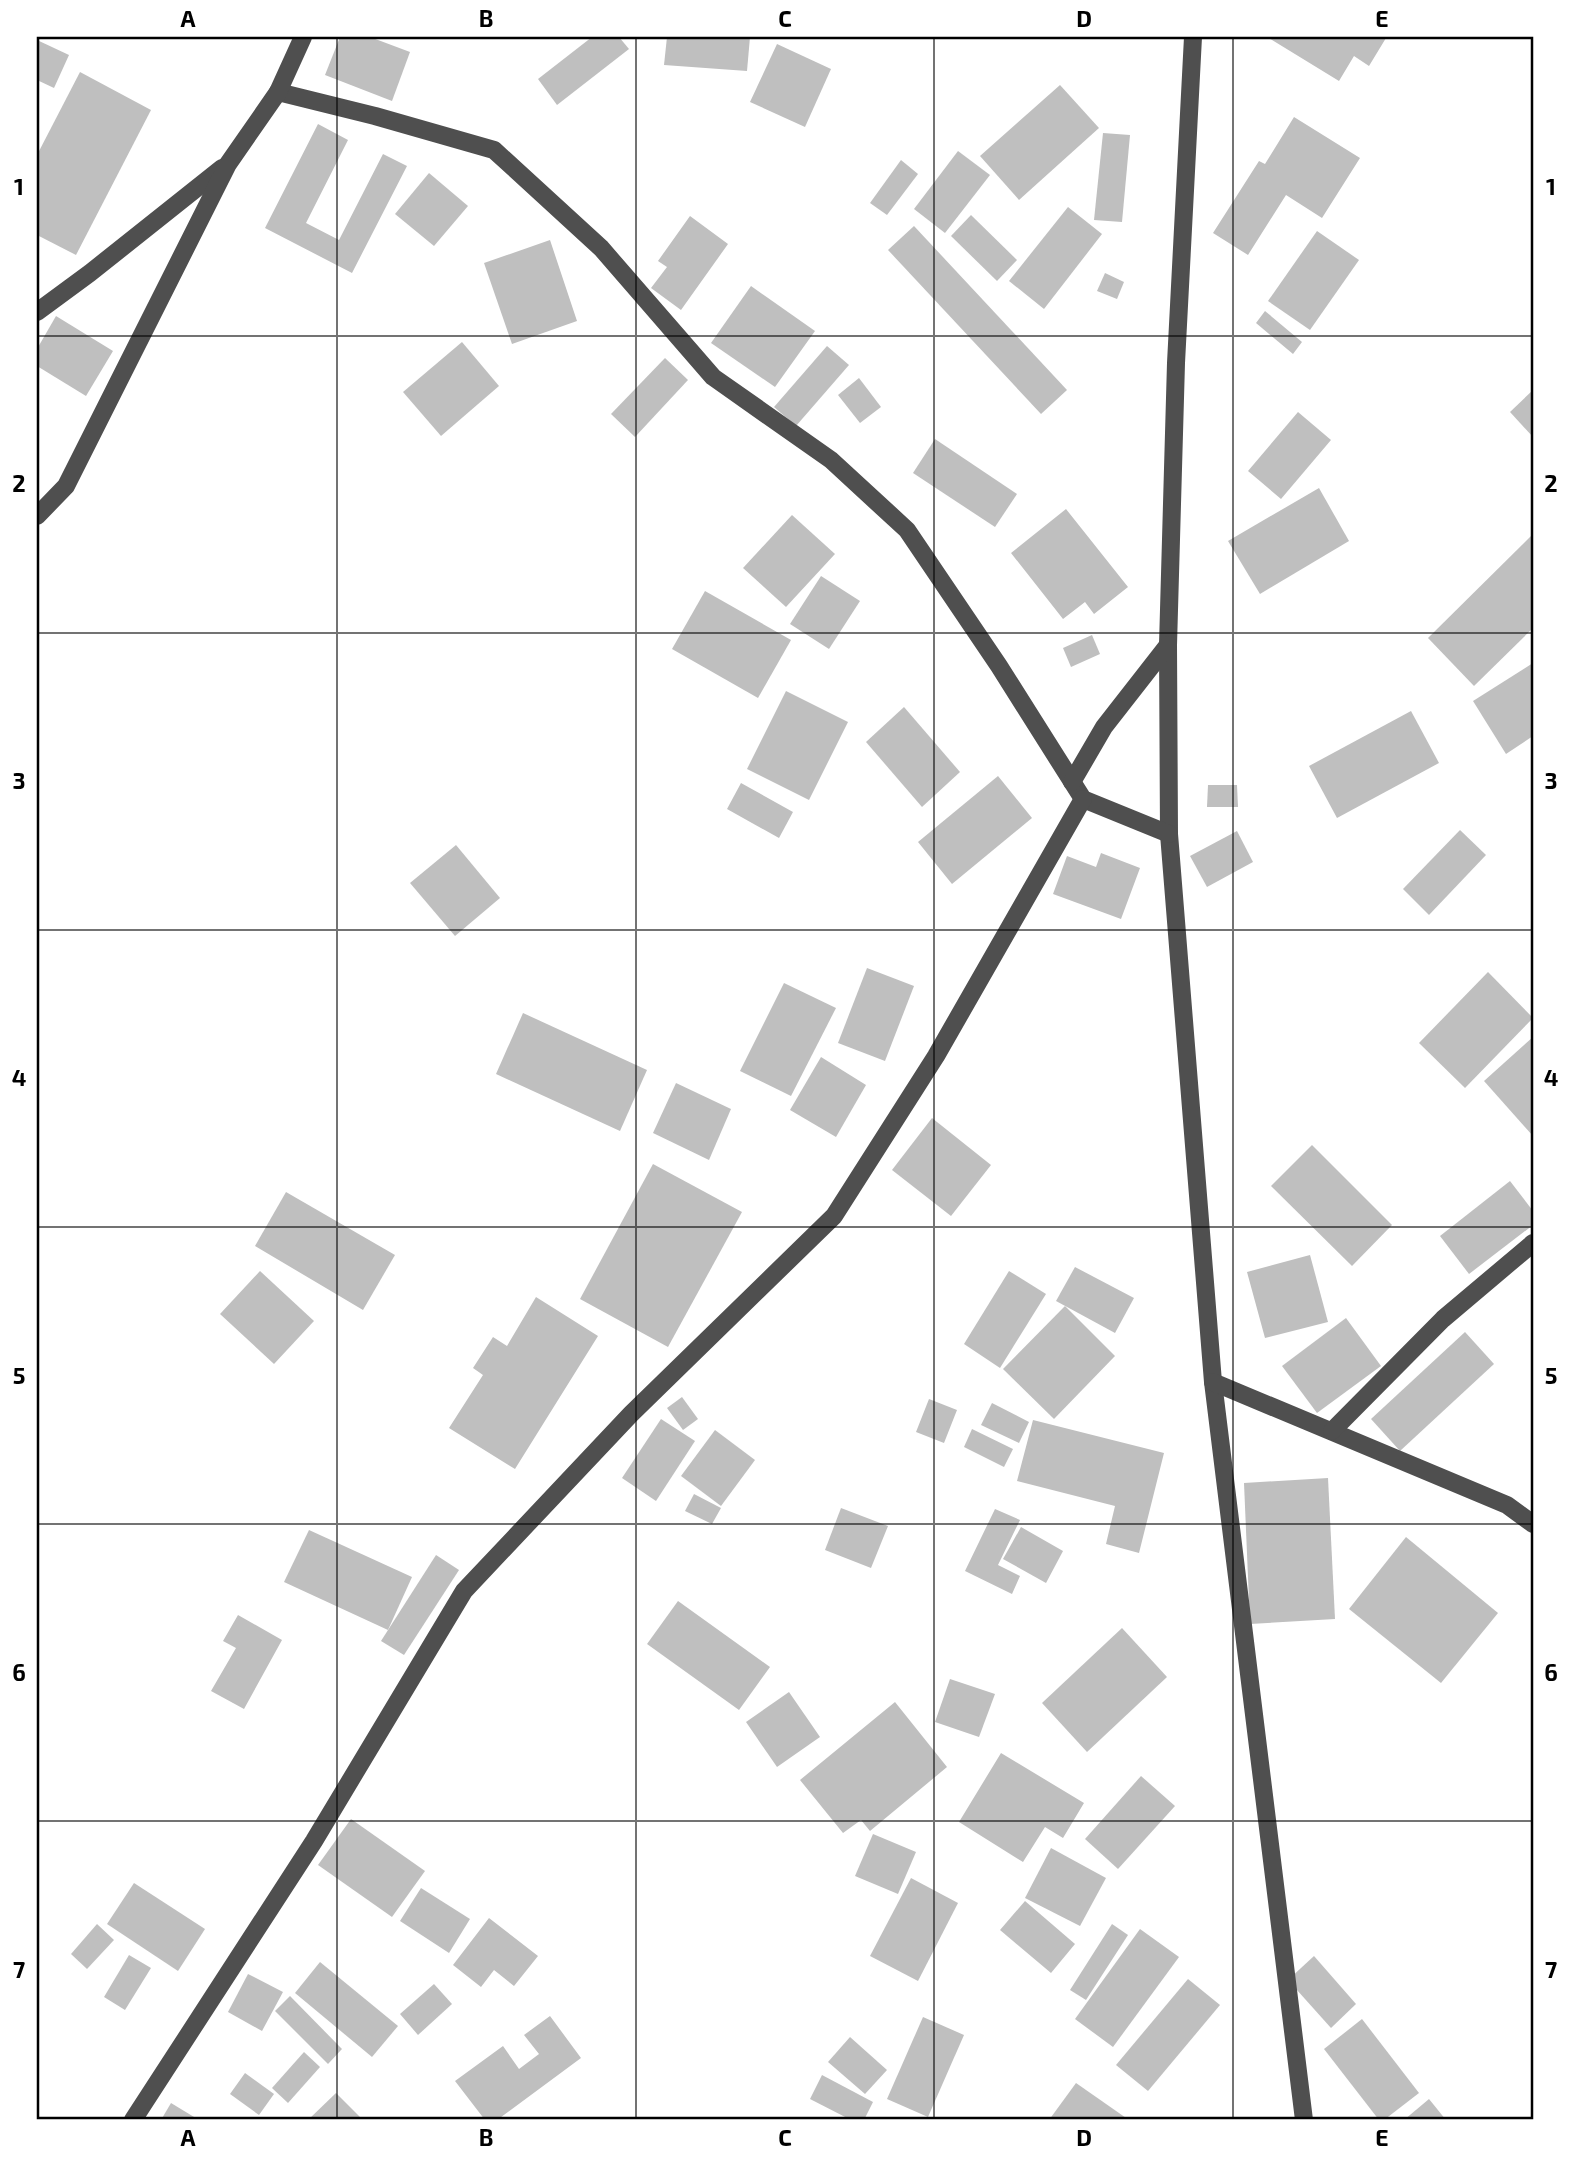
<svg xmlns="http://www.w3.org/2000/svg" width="1570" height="2157" viewBox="0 0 1570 2157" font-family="'Exo 2',sans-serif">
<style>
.building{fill:#bfbfbf}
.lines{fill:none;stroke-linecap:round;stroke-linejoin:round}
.minor{stroke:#4f4f4f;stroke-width:18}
.grid{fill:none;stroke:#000;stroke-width:2;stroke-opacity:0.55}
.neatline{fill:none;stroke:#000;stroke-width:2.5}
.grid-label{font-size:23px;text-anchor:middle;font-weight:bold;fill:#000}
</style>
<rect width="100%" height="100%" fill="#fff"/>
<g class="building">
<polygon points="340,37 370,37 410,52 392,101 325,75"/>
<polygon points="592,37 619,37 629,49 557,105 538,79"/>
<polygon points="667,37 750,37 747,71 664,65"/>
<polygon points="1267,37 1383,37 1386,38 1369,66 1354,56 1339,81"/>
<polygon points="37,40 69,55 54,88 37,80"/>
<polygon points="777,44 831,69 805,127 750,102"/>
<polygon points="80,72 151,110 76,255 37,235 37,155"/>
<polygon points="1060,85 1099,128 1019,200 980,156"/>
<polygon points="1294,117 1360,158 1322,218 1286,195 1248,255 1213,233 1259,161 1265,164"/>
<polygon points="318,124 348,140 306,223 339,240 383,154 407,166 352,273 265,228"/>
<polygon points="1103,133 1130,135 1122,222 1094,220"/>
<polygon points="958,151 990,175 945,233 914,209"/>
<polygon points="901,160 918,174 887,215 870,203"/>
<polygon points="429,173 468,206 434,246 395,214"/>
<polygon points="1068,207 1102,234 1044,309 1009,281"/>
<polygon points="971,215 1017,260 997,281 951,236"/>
<polygon points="690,216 728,244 681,310 651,288 667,267 658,261"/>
<polygon points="914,226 1067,390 1041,414 888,250"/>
<polygon points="1317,231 1359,260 1310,330 1268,301"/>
<polygon points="550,240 577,321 512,344 484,263"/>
<polygon points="1105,273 1124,282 1117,299 1097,291"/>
<polygon points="751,286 815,331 775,387 711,343"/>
<polygon points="1265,311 1302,342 1293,354 1256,323"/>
<polygon points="56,316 113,351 86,396 37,366 37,349"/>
<polygon points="462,342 499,386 441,436 403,392"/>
<polygon points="827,346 849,365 796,426 774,407"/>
<polygon points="665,358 688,380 635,437 611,414"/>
<polygon points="859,378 881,407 860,423 838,395"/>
<polygon points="1533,390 1533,437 1510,412"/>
<polygon points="1298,412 1331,440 1281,499 1248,471"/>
<polygon points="935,439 1017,494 995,527 913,473"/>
<polygon points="1319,488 1349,541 1260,594 1228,541"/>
<polygon points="1066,509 1128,587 1094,614 1085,602 1063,619 1011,553"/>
<polygon points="792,515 835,554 786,607 743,568"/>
<polygon points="1533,534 1533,628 1474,686 1428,638"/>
<polygon points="821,576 860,601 829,649 790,624"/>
<polygon points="705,591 791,640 758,698 672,649"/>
<polygon points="1092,635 1100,654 1071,667 1063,648"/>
<polygon points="1533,663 1533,736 1506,754 1473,701"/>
<polygon points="786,691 848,722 809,800 747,769"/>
<polygon points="904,707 960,772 922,807 866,742"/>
<polygon points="1411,711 1439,763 1337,818 1309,766"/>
<polygon points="998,776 1032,818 952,884 918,842"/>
<polygon points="741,783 793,812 779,838 727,809"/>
<polygon points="1208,785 1237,785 1238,807 1207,807"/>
<polygon points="1460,830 1486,855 1429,915 1403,889"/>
<polygon points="1237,831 1253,862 1207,887 1190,856"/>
<polygon points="456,845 500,898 455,936 410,883"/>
<polygon points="1101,853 1140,868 1121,919 1053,894 1067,856 1096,867"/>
<polygon points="867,968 914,986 885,1061 838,1043"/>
<polygon points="1488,972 1533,1018 1465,1088 1419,1043"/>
<polygon points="784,983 836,1008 791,1096 740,1071"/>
<polygon points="523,1013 647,1070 620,1131 496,1074"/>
<polygon points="1533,1037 1533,1136 1484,1081"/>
<polygon points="821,1057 866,1085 836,1137 790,1110"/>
<polygon points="676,1083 731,1109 709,1160 653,1133"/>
<polygon points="932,1118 991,1165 951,1216 892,1170"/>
<polygon points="1312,1145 1392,1225 1352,1266 1271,1186"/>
<polygon points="653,1164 742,1212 668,1347 580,1299"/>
<polygon points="1510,1181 1533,1211 1533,1225 1469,1274 1440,1236"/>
<polygon points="286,1192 395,1255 363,1310 255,1246"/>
<polygon points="1310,1255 1328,1322 1265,1338 1247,1272"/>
<polygon points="1075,1267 1134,1298 1115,1333 1056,1301"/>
<polygon points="260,1271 314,1321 274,1364 220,1314"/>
<polygon points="1009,1271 1046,1294 1000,1368 964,1344"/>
<polygon points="536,1297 598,1336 515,1469 449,1428 483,1375 473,1368 493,1337 507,1346"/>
<polygon points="1065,1306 1115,1356 1054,1419 1003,1369"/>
<polygon points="1346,1318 1381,1366 1317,1413 1282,1366"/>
<polygon points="1465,1332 1494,1364 1400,1451 1371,1419"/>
<polygon points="682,1397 698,1419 683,1430 667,1408"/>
<polygon points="929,1399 957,1410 944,1443 916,1432"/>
<polygon points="992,1403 1029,1422 1019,1443 981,1425"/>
<polygon points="661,1419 695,1441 656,1501 622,1478"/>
<polygon points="1033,1420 1164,1453 1139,1553 1106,1544 1115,1506 1017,1481"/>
<polygon points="972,1429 1013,1449 1004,1467 964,1447"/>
<polygon points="715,1430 755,1460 721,1506 681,1476"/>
<polygon points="1328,1478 1335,1619 1250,1624 1244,1483"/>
<polygon points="694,1494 721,1508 712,1524 685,1511"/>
<polygon points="841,1508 888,1526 871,1568 825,1550"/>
<polygon points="995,1509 1020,1520 998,1565 1020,1576 1012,1594 965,1571"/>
<polygon points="1021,1527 1063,1551 1046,1583 1003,1559"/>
<polygon points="309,1530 412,1577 388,1630 284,1582"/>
<polygon points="1406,1537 1498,1613 1441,1683 1349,1609"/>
<polygon points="436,1555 459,1570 404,1655 381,1641"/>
<polygon points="678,1601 770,1667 739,1710 647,1644"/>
<polygon points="238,1615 282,1640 244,1709 211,1691 236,1648 223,1641"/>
<polygon points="1122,1628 1167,1677 1087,1752 1042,1703"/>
<polygon points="950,1679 995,1694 979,1737 935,1722"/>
<polygon points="789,1692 820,1737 777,1767 746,1722"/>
<polygon points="895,1702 947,1767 870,1831 861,1820 843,1833 800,1780"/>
<polygon points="1001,1753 1084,1803 1063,1838 1045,1827 1023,1862 959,1822"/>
<polygon points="1141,1776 1175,1806 1118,1869 1085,1839"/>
<polygon points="351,1819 425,1871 392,1917 318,1865"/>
<polygon points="873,1834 916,1852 898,1894 855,1876"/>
<polygon points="1051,1848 1106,1878 1080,1926 1025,1898"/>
<polygon points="911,1878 958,1903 918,1981 870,1956"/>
<polygon points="134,1883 205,1929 178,1971 107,1924"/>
<polygon points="421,1888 470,1919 449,1953 400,1921"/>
<polygon points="1025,1901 1075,1944 1051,1973 1000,1930"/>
<polygon points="489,1918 538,1956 514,1986 494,1970 481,1987 453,1965"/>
<polygon points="97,1924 114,1940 87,1969 71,1954"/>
<polygon points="1112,1924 1128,1935 1086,2000 1070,1990"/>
<polygon points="1140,1929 1179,1957 1113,2047 1075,2019"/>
<polygon points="129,1955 151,1968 125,2010 104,1997"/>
<polygon points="1314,1956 1356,2004 1331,2028 1288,1980"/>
<polygon points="320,1962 398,2026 372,2057 295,1993"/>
<polygon points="248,1974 283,1992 262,2031 228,2012"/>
<polygon points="1188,1979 1220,2005 1148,2091 1116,2065"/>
<polygon points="434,1984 452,2004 418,2035 400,2014"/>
<polygon points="290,1996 342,2049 328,2064 275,2011"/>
<polygon points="550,2016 581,2058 497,2120 485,2120 455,2081 503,2046 519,2069 539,2054 524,2035"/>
<polygon points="923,2017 964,2035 928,2117 887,2099"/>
<polygon points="1362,2019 1419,2093 1384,2120 1379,2120 1324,2049"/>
<polygon points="850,2037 887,2070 865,2094 828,2062"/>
<polygon points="304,2052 320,2067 288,2103 272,2088"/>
<polygon points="245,2073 274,2094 259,2115 230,2094"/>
<polygon points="822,2075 873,2102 864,2120 851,2120 810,2099"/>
<polygon points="1076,2083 1129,2120 1049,2120"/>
<polygon points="336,2093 363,2120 308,2120"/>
<polygon points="1429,2099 1446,2120 1404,2120"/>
<polygon points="171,2103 199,2120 161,2120"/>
</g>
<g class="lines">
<g class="minor">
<polyline points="1193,37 1176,363 1168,645 1169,834 1213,1382 1304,2120"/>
<polyline points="278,92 375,116 494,150 601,248 713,377 831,460 907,530 999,666 1083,799 1169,834"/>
<polyline points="37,312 90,273 222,168"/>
<polyline points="37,516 66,486 228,164 278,92 303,37"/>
<polyline points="1072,782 1104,727 1168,645"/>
<polyline points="1213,1382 1507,1505 1533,1524"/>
<polyline points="1332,1431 1443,1319 1533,1243"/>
<polyline points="133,2120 314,1841 464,1591 631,1414 834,1216 936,1056 1083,799"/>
</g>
</g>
<path class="grid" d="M337,37v2083M636,37v2083M934,37v2083M1233,37v2083M37,336h1496M37,633h1496M37,930h1496M37,1227h1496M37,1524h1496M37,1821h1496"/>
<rect width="1570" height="2157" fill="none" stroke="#ffffff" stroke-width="77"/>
<rect x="38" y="38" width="1494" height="2080" class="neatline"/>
<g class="grid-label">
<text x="188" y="27">A</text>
<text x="486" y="27">B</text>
<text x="785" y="27">C</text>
<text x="1084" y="27">D</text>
<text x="1382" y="27">E</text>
<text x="19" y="195">1</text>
<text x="1551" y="195">1</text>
<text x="19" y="492">2</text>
<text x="1551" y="492">2</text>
<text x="19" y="789">3</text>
<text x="1551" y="789">3</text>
<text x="19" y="1086">4</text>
<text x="1551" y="1086">4</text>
<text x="19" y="1384">5</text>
<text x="1551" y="1384">5</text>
<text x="19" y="1681">6</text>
<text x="1551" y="1681">6</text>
<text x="19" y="1978">7</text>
<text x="1551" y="1978">7</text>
<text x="188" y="2146">A</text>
<text x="486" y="2146">B</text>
<text x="785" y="2146">C</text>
<text x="1084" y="2146">D</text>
<text x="1382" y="2146">E</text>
</g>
</svg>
